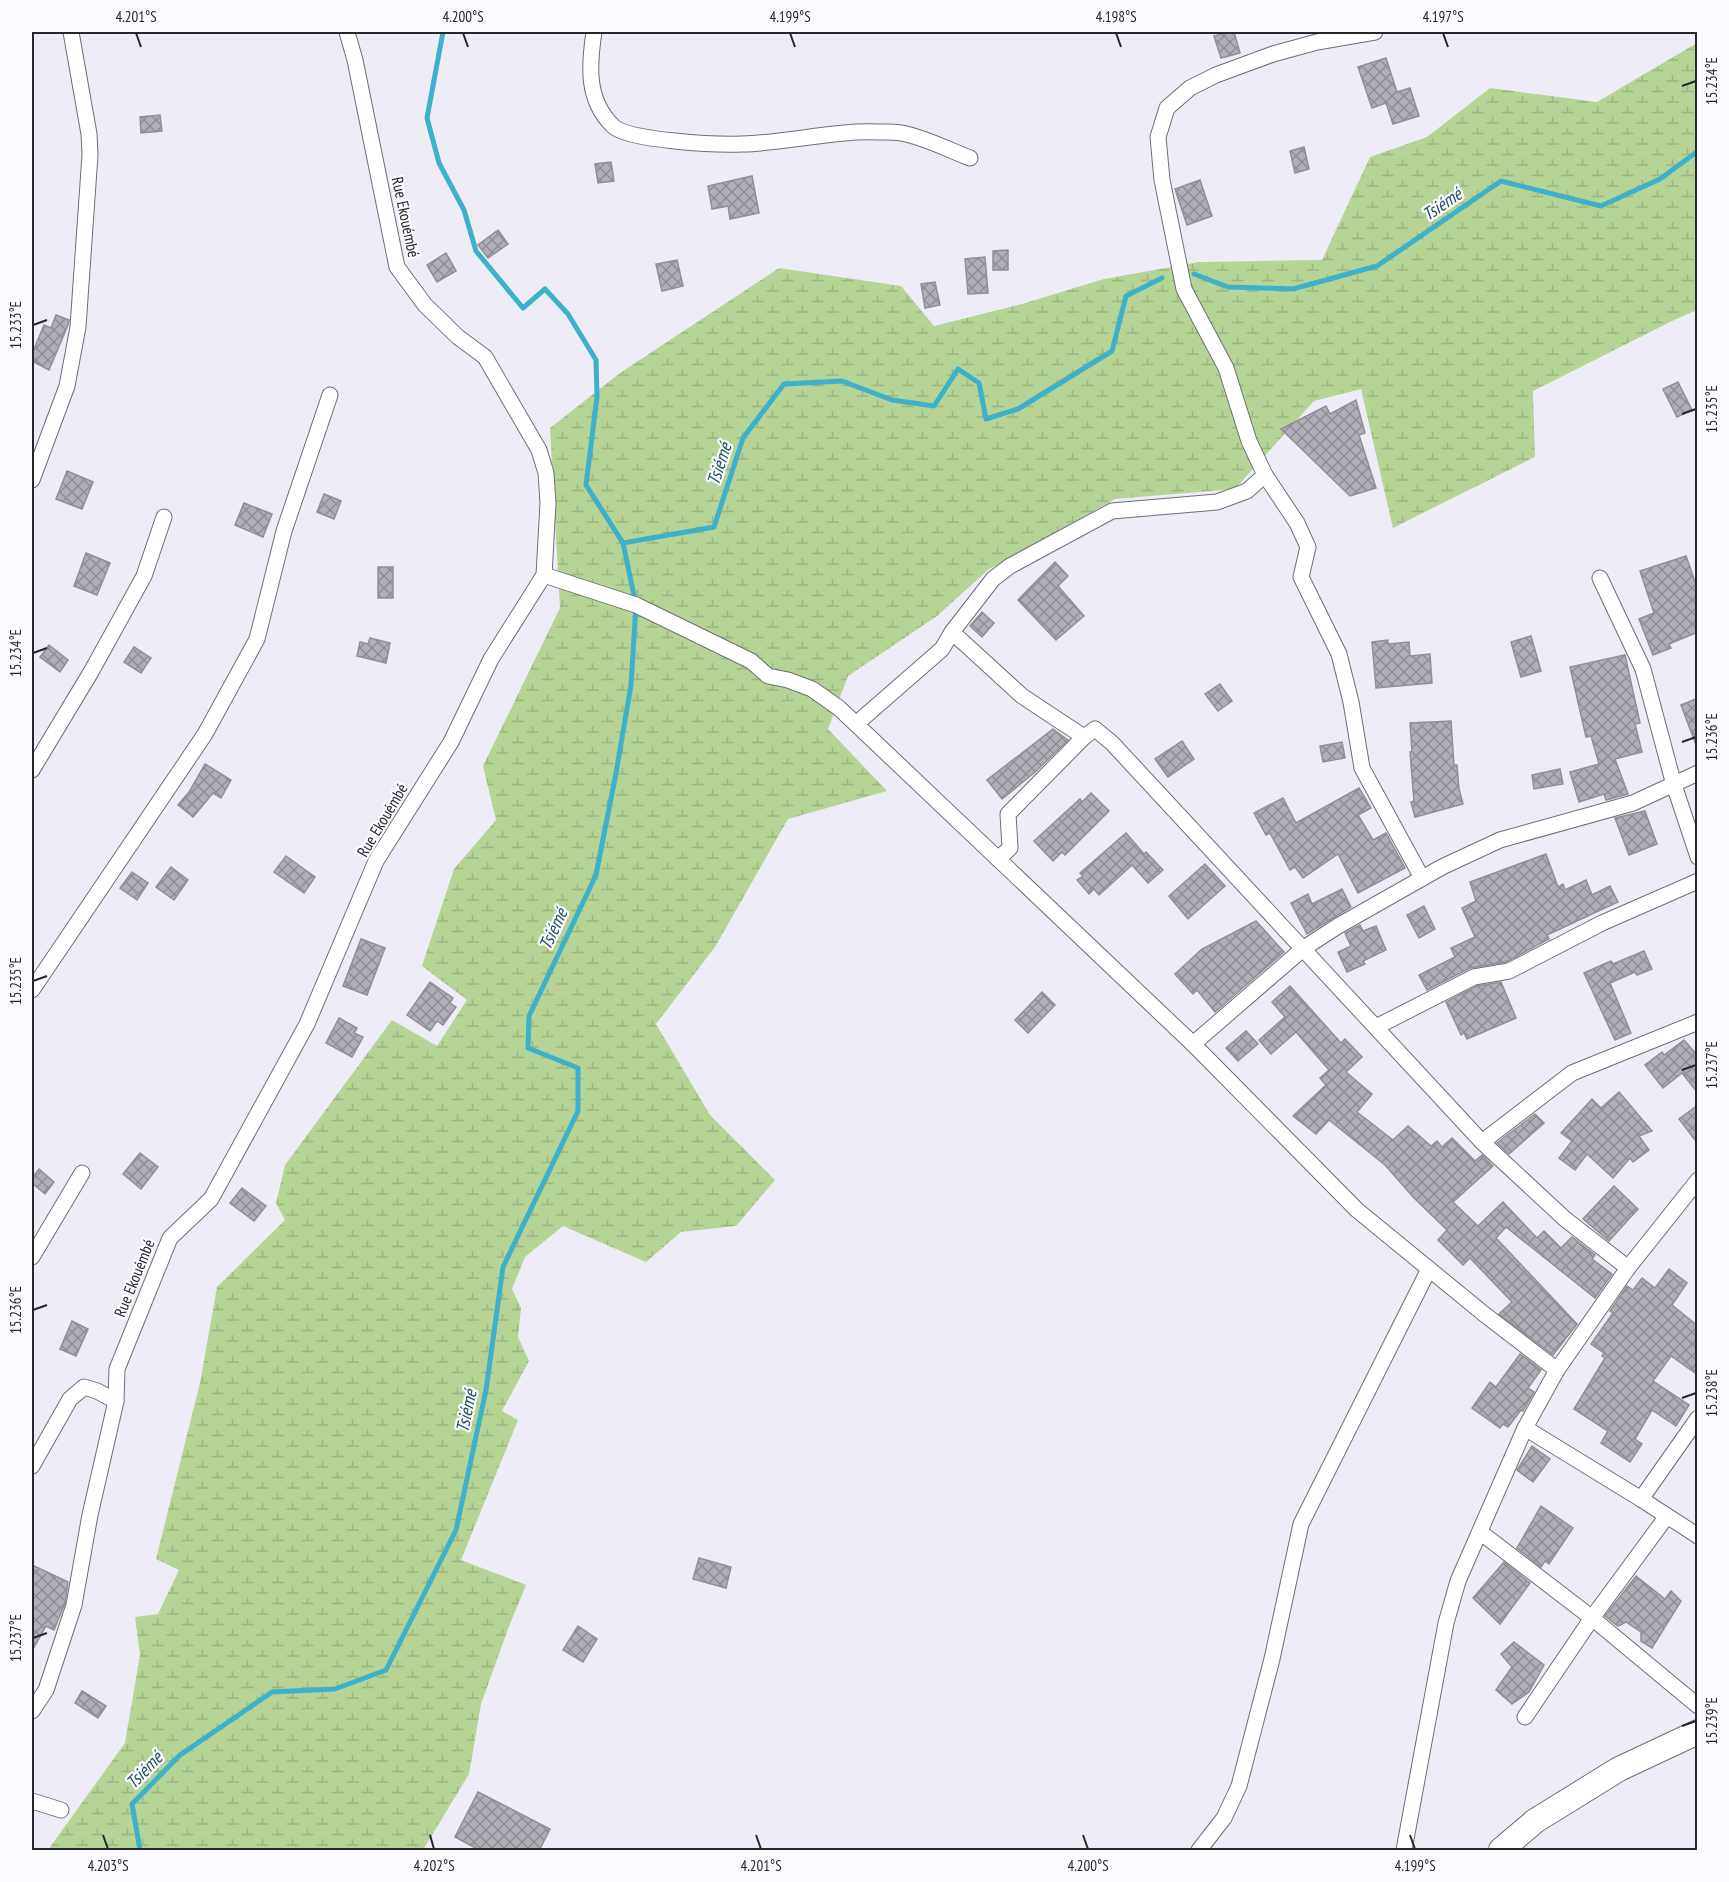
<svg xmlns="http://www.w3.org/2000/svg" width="1729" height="1882" viewBox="0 0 1729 1882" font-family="'PT Sans Narrow',sans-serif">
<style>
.wetland{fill:url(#wetland-marsh)}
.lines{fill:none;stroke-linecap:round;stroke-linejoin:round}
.stream{stroke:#3db1cc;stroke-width:5}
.building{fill:url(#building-cross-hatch);stroke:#8f8f98;stroke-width:1.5}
.minor-casing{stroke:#6f6e77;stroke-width:17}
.primary-casing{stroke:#6f6e77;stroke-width:26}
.minor{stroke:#fff;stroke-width:15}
.primary{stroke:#fff;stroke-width:24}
.ticks{fill:none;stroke:#27272b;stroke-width:2}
.labels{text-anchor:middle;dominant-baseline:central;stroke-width:4.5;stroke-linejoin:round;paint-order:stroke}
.street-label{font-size:16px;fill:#27272b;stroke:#fbfbff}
.water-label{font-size:18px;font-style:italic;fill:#1e4f5a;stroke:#fbfbff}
.neatline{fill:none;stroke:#27272b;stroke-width:2}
.ticks-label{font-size:15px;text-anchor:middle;fill:#27272b}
</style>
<defs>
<pattern id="wetland-marsh" width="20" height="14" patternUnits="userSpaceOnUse" patternTransform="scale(1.5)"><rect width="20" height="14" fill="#b6d495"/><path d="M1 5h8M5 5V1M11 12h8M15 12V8" fill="none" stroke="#9cb681"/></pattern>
<pattern id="building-cross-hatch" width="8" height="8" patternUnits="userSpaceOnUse" patternTransform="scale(1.5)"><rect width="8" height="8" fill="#b0afb8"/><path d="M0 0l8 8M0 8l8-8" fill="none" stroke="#8f8e96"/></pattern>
</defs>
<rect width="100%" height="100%" fill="#eeedf7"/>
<polygon class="wetland" points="1697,43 1697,310 1672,321 1533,391 1535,457 1393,528 1361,389 1314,401 1235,489 1115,499 988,570 937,616 848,676 828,729 887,791 788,819 715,947 656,1024 710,1115 775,1180 736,1226 681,1232 646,1262 563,1226 525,1257 512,1289 521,1308 518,1337 529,1361 502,1411 518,1420 461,1560 526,1585 508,1629 481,1704 469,1774 423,1850 48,1850 125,1743 140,1655 135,1617 158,1614 179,1570 156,1559 200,1383 217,1287 285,1220 276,1203 285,1165 392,1020 437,1046 467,1000 422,966 454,869 496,820 483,766 560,608 550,428 620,373 779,268 901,286 934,326 1022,304 1104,279 1199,262 1322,260 1370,157 1427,137 1490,88 1597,102"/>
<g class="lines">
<g class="stream">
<polyline points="443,32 427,118 439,163 464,210 476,251 523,308 545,289 568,314 596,360 597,397 586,485 623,543"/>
<polyline points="1194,274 1228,287 1293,289 1377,266 1501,181 1601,206 1660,179 1698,151"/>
<polyline points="140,1850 132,1804 180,1755 272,1692 335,1689 386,1670 456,1530 486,1390 503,1267 578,1111 578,1068 528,1048 529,1016 596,875 616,773 631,685 636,605 623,543 714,527 743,438 784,384 842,381 892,400 934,406 958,369 979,383 986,419 1018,409 1112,351 1126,296 1162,278"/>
</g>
</g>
<g class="building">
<polygon points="1229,32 1234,32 1240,53 1221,58 1214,36"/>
<polygon points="1386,58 1397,92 1410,88 1419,116 1393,124 1386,103 1372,108 1358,67"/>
<polygon points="160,115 162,131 141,133 140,117"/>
<polygon points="1304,147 1309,169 1295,173 1290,151"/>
<polygon points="611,162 614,181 598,183 595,164"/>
<polygon points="752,176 759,213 730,219 728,206 712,209 708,186"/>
<polygon points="1200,180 1212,216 1187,225 1175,189"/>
<polygon points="498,230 508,244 488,258 478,245"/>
<polygon points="1008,250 1008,270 993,270 993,251"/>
<polygon points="446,253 456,271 437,282 427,265"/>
<polygon points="985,257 988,293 968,294 965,259"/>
<polygon points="677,260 683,286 662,291 656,264"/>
<polygon points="935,282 940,305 925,308 921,284"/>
<polygon points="56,315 69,320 68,325 49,370 32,361 32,354 44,325 51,328"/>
<polygon points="1678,382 1692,410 1677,417 1663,389"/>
<polygon points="1356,400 1365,433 1359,435 1376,488 1350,496 1281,429 1326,406 1330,414"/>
<polygon points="67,471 93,482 82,509 56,499"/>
<polygon points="324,494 341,501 334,519 317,512"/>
<polygon points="244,503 272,514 263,537 235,525"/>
<polygon points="86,553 110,563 97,595 74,586"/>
<polygon points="1686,556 1698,590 1698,632 1669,644 1671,648 1653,655 1639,619 1654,613 1640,571"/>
<polygon points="1055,562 1068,576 1058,586 1084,616 1056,640 1018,600"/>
<rect x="378" y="567" width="15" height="31"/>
<polygon points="982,612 994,623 982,637 970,626"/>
<polygon points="1531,636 1541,671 1521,677 1511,642"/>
<polygon points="370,638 390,643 386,663 357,656 360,642 368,644"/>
<polygon points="1388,640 1388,644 1409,642 1410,656 1430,654 1432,683 1376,688 1372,642"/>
<polygon points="49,645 68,660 60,672 40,657"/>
<polygon points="134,647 151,658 141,673 124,662"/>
<polygon points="1625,655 1640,723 1635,724 1642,752 1615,759 1628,794 1606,800 1604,794 1579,802 1570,772 1599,764 1591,736 1586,737 1570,667"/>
<polygon points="1220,684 1232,701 1218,711 1205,694"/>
<polygon points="1698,698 1698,745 1696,745 1681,705"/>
<polygon points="1451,721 1454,765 1457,765 1459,789 1463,804 1415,817 1411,802 1414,801 1410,752 1412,752 1410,723"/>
<polygon points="1053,729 1068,740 1034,773 1002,799 987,780"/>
<polygon points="1182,741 1194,759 1168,777 1155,759"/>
<polygon points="1342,742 1345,758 1323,762 1320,746"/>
<polygon points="205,764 231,780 221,798 213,793 193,817 178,805 189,792"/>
<polygon points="1560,769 1563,784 1534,789 1532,775"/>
<polygon points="1359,788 1371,808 1358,815 1373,840 1386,833 1405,868 1358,893 1338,854 1303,878 1295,867 1290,870 1270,833 1266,835 1254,813 1283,798 1296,823"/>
<polygon points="1091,793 1109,811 1065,855 1062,852 1053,861 1034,841 1080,799 1082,802"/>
<polygon points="1645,811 1657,844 1629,855 1615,818"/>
<polygon points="1126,833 1144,854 1146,852 1163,870 1148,883 1132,865 1099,895 1094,889 1089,894 1077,880 1083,876 1080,873"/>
<polygon points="1546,854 1558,887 1563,884 1565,890 1586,880 1592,895 1610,886 1618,902 1547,935 1549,939 1506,962 1470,968 1427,990 1419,975 1455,957 1451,948 1475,937 1462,908 1476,901 1470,882"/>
<polygon points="286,856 315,877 304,893 274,872"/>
<polygon points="1205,864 1225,886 1188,919 1169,896"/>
<polygon points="171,867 188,880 174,900 156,887"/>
<polygon points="132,872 148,883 137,900 120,888"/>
<polygon points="1342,889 1351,907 1307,934 1291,903 1308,894 1312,904"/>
<polygon points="1424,906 1435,929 1419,938 1407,915"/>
<polygon points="1256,921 1284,952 1215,1012 1197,990 1193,994 1175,974 1202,949"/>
<polygon points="1360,925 1363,931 1376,926 1386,950 1363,961 1365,964 1347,972 1338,952 1351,946 1345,933"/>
<polygon points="361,939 385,948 367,995 343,986"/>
<polygon points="1644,951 1652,969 1637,975 1635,972 1610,983 1631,1033 1615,1040 1584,973 1611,961 1613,964"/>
<polygon points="430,982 453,998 450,1003 456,1007 443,1025 437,1021 430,1031 407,1015"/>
<polygon points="1501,982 1516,1018 1467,1039 1464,1033 1461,1035 1446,1002 1477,986"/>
<polygon points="1290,986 1341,1043 1345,1039 1362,1057 1346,1072 1372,1094 1357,1112 1393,1140 1408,1126 1431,1146 1437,1141 1442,1147 1452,1138 1475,1161 1482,1155 1493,1166 1453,1202 1478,1226 1503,1202 1537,1238 1544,1231 1561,1248 1572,1237 1595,1255 1592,1259 1612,1274 1595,1298 1506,1227 1496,1238 1577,1324 1553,1355 1499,1314 1512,1302 1470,1258 1463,1265 1438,1240 1447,1230 1414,1198 1385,1165 1329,1120 1316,1134 1293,1116 1326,1085 1320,1078 1329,1070 1296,1032 1271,1054 1259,1040 1285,1017 1272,1002"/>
<polygon points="1042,992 1055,1005 1028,1033 1015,1020"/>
<polygon points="339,1018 357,1028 354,1033 363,1037 352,1057 326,1043"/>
<polygon points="1246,1031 1258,1044 1238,1061 1226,1048"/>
<polygon points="1684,1040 1698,1056 1698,1093 1682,1073 1663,1088 1645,1065 1662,1052 1664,1055"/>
<polygon points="1619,1092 1652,1131 1639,1136 1649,1150 1633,1162 1630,1158 1613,1178 1587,1154 1575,1170 1559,1158 1572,1141 1561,1133 1592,1099 1601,1108"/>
<polygon points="1698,1105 1698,1144 1679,1119"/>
<polygon points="1535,1114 1544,1123 1509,1154 1497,1143"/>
<polygon points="140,1153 158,1167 141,1189 123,1174"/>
<polygon points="39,1169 54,1182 45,1194 32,1183 32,1178"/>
<polygon points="1614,1186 1638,1209 1609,1241 1583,1219"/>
<polygon points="242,1188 266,1206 254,1221 230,1203"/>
<polygon points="1669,1269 1687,1283 1672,1305 1698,1326 1698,1375 1671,1356 1653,1381 1689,1405 1676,1426 1652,1410 1635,1439 1642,1444 1630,1462 1601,1443 1608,1431 1574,1409 1605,1358 1602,1356 1604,1353 1591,1344 1613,1313 1610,1311 1627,1286 1633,1290 1642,1278 1655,1288"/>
<polygon points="72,1321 88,1329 76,1356 60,1349"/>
<polygon points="1520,1354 1541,1370 1528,1388 1534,1392 1523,1411 1521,1410 1508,1427 1503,1424 1500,1428 1472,1408 1490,1382 1496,1387"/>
<polygon points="1532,1446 1550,1459 1533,1482 1517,1470"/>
<polygon points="1541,1506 1573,1528 1549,1564 1545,1561 1541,1567 1517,1548"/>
<polygon points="699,1558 731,1567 726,1588 693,1579"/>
<polygon points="1504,1562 1530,1583 1500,1624 1473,1598"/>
<polygon points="32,1565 68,1582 65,1603 54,1630 46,1626 32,1651"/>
<polygon points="1636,1576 1665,1599 1671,1591 1681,1601 1652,1648 1641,1641 1641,1632 1626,1622 1618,1626 1605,1616"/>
<polygon points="578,1626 597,1639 583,1662 563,1650"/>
<polygon points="1514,1642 1544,1665 1529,1692 1512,1704 1496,1690 1512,1667 1501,1654"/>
<polygon points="82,1691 106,1706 98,1718 75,1703"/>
<polygon points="478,1792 550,1829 539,1851 481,1851 455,1837"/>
</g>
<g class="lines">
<defs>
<g id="minor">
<path d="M594,32c-5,33 -8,68 19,94 15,15 106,19 129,18 46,-1 92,-14 137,-12 8,0 19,-1 27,2 22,5 43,16 64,24"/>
<polyline points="1375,32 1317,42 1273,54 1216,75 1190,88 1167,108 1158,137 1162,180 1184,289 1226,368 1249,441 1265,475 1297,523 1308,547 1301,577 1339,654 1351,702 1362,768 1422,878"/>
<polyline points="32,480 67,386 78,327 90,155 89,134 71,32"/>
<polyline points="544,575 636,605 751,661 768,676 788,680 812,689 839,708 1193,1044 1357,1210 1484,1314 1557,1370"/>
<polyline points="1600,578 1643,669 1674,785 1698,857"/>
<polyline points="952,632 1022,696 1084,737 1095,729 1112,743 1482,1142 1565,1219 1628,1268"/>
<polyline points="856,724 942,649 952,632 993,579 1010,566 1112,511 1217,502 1247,491 1265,475"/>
<polyline points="32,770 91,672 144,576 164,517"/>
<polyline points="998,859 1010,848 1008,814 1084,737"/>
<polyline points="32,990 205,734 257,639 284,531 330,395"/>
<polyline points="1376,1027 1474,977 1509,971 1602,923 1698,881"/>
<polyline points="1193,1044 1304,948 1338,926 1442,867 1500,840 1633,803 1698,773"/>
<polyline points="1482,1142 1572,1073 1698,1022"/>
<polyline points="32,1257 82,1173"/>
<polyline points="1525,1428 1641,1499 1698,1536"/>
<polyline points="32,1466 70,1399 84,1387 97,1391 116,1401"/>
<polyline points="1641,1499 1698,1418"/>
<polyline points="1480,1532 1592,1618 1698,1706"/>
<polyline points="32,1711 46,1690 74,1605 90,1515 116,1401 117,1369 170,1238 211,1199 307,1024 376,861 451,742 491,659 544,575 548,503 546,473 539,450 485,357 458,337 425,305 397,267 355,60 347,32"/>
<polyline points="1525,1717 1592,1618 1667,1516"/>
<polyline points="32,1801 61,1810"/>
<polyline points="1199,1850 1224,1818 1239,1786 1272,1659 1301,1524 1429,1269"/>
<polyline points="1404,1850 1446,1623 1458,1581 1525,1428 1557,1370 1628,1268 1698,1180"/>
</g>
<polyline id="primary" points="1501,1850 1535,1821 1619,1769 1698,1732"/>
</defs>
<use href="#minor" class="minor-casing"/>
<use href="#primary" class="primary-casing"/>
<use href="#minor" class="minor"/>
<use href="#primary" class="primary"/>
</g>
<path class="ticks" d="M136,33l5,14M463,33l5,14M790,33l5,14M1116,33l5,14M1443,33l5,14M1682,86l14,-5M33,325l14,-5M1682,414l14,-5M33,653l14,-5M1682,742l14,-5M33,981l14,-5M1682,1070l14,-5M33,1310l14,-5M1682,1398l14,-5M33,1638l14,-5M1682,1726l14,-5M103,1835l5,14M430,1835l4,14M756,1835l5,14M1083,1835l5,14M1410,1835l5,14"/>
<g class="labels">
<g class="street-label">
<text transform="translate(406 217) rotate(78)">Rue Ekouémbé</text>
<text transform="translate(382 820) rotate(-59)">Rue Ekouémbé</text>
<text transform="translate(134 1278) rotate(-68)">Rue Ekouémbé</text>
</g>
<g class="water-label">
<text transform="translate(1442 204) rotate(-34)">Tsiémé</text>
<text transform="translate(719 464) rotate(-72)">Tsiémé</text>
<text transform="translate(553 929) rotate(-65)">Tsiémé</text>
<text transform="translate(466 1411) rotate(-78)">Tsiémé</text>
<text transform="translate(144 1770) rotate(-46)">Tsiémé</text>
</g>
</g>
<rect width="1729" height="1882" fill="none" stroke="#fbfbff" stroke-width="66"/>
<rect x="33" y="33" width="1663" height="1816" class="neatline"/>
<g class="ticks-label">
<text x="136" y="22">4.201°S</text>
<text x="463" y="22">4.200°S</text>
<text x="790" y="22">4.199°S</text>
<text x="1116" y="22">4.198°S</text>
<text x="1443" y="22">4.197°S</text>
<text transform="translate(1712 81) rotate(-90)" y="5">15.234°E</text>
<text transform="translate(16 325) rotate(-90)" y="5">15.233°E</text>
<text transform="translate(1712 409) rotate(-90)" y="5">15.235°E</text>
<text transform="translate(16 653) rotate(-90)" y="5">15.234°E</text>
<text transform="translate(1712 737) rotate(-90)" y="5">15.236°E</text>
<text transform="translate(16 981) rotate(-90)" y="5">15.235°E</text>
<text transform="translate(1712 1065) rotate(-90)" y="5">15.237°E</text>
<text transform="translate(16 1310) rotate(-90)" y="5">15.236°E</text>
<text transform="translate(1712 1393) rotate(-90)" y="5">15.238°E</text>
<text transform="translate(16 1638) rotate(-90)" y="5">15.237°E</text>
<text transform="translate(1712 1721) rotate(-90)" y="5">15.239°E</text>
<text x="108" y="1871">4.203°S</text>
<text x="434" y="1871">4.202°S</text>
<text x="761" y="1871">4.201°S</text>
<text x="1088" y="1871">4.200°S</text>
<text x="1415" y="1871">4.199°S</text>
</g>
</svg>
